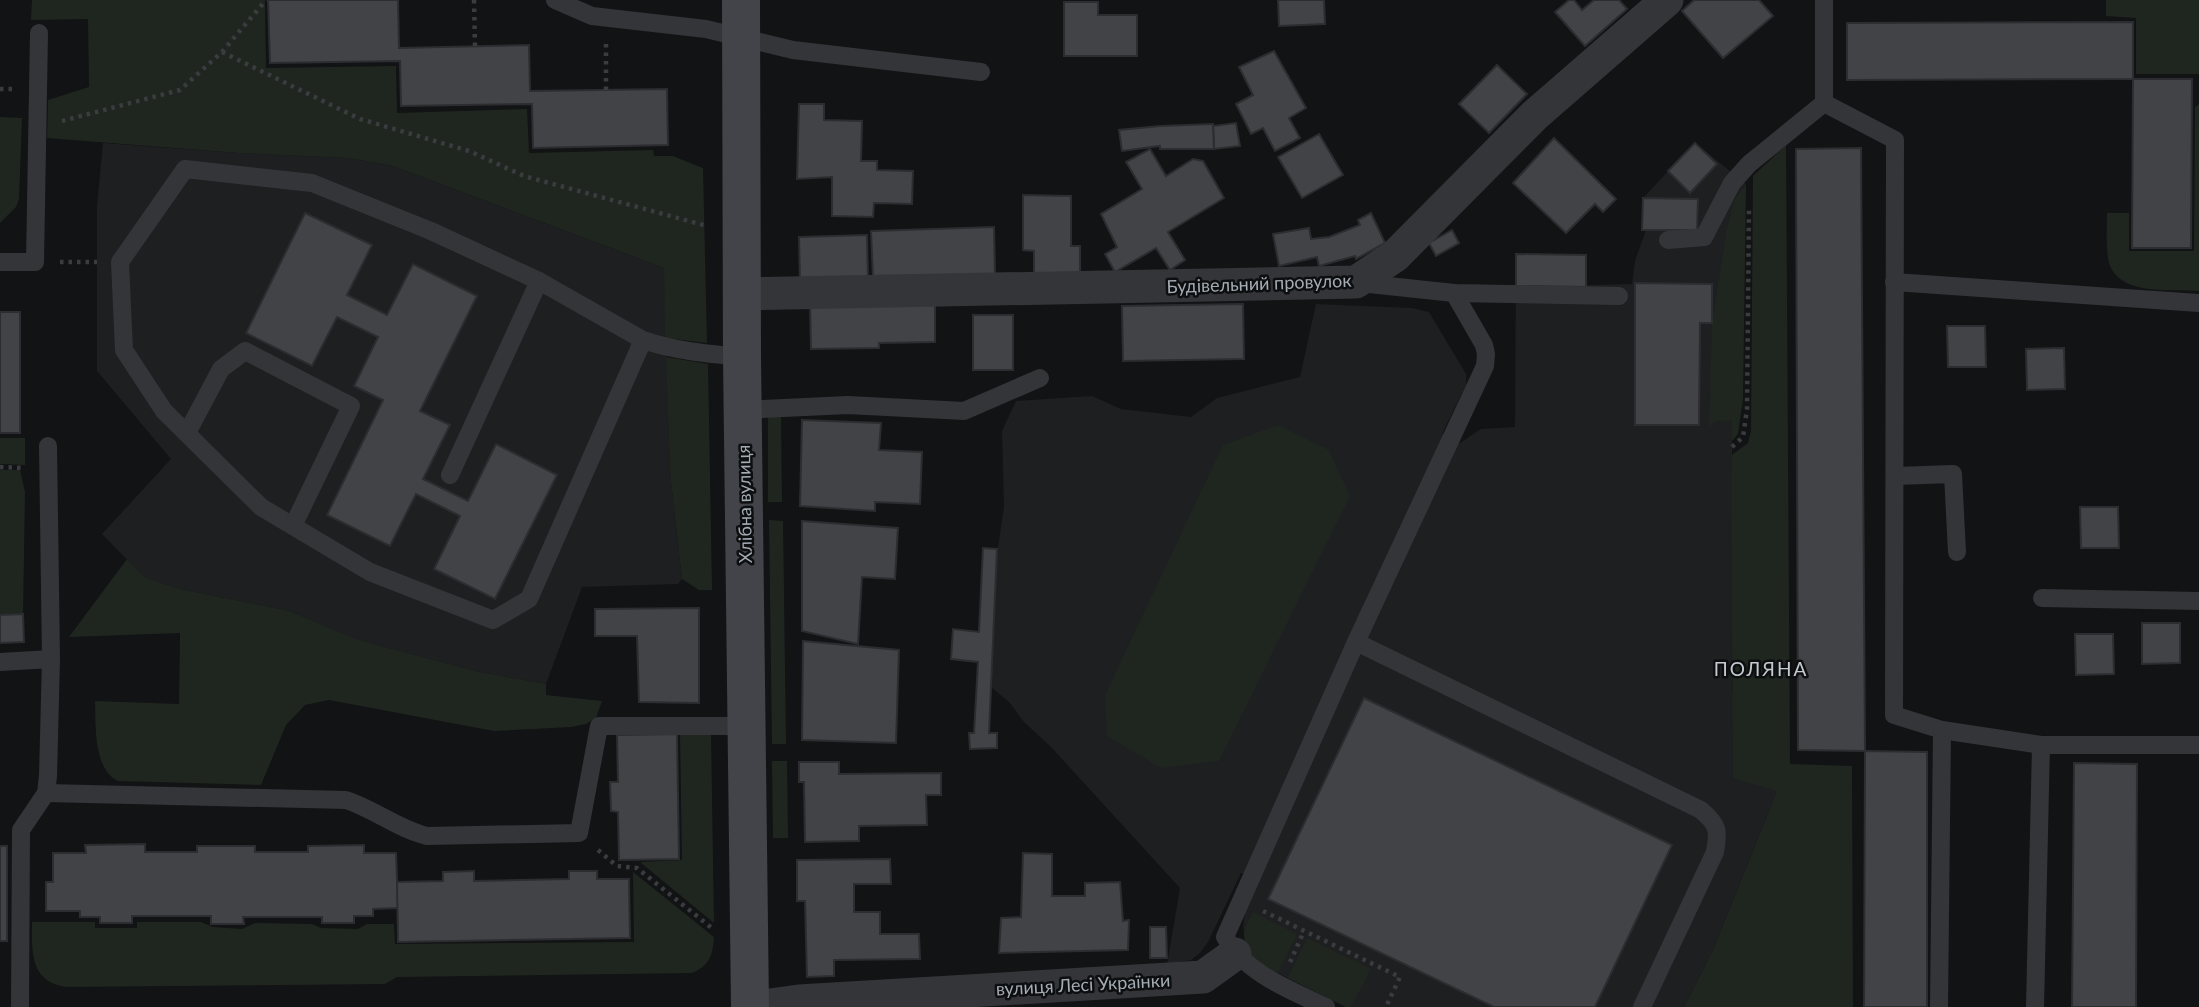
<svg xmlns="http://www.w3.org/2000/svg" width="2199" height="1007" viewBox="0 0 2199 1007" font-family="Lato,sans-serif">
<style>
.built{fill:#1e1f21}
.green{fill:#1f261f}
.building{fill:#414347;stroke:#2c2d30;stroke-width:2}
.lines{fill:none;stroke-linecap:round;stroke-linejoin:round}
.path{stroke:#3a3c40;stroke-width:4.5;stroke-dasharray:3.5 5;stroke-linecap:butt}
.lane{stroke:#343539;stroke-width:18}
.street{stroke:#343539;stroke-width:33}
.secondary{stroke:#424449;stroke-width:38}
.labels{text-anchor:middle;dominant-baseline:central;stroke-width:5;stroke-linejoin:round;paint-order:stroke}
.street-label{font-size:18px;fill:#a4acb4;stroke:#0d0e0f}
.neighbourhood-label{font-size:19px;letter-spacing:2px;fill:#c5cad0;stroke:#0d0e0f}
</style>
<rect width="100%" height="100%" fill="#121314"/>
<g class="built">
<polygon points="103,143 238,153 348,158 393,166 664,268 670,472 682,579 678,584 582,587 546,684 480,672 357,640 290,611 180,589 144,577 102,534 171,459 97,371 97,206"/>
<polygon points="1695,143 1746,184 1734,200 1709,427 1714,422 1732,419 1732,690 1777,791 1713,950 1684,1007 1346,1007 1264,966 1252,956 1246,944 1243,927 1250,876 1241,873 1208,942 1200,953 1191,960 1167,965 1180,888 1051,747 1024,722 1010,703 991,687 997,554 1004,507 1002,431 1016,401 1092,396 1121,409 1191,417 1217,398 1300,377 1316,304 1412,308 1429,312 1466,374 1466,385 1442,434 1460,443 1481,429 1515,427 1516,254 1586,255 1587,285 1632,284 1635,261 1646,230 1643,198"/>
</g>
<g class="green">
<polygon points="32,0 265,0 266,68 396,66 397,113 527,109 529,153 653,150 654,156 673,156 703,168 707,343 665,338 664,268 393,166 348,158 238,153 47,138 48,100 89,87 88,19 31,20"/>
<polygon points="2106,0 2199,0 2199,74 2136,74 2136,18 2106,16"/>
<path d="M2199,104v187c-26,-2 -74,5 -88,-23 -6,-10 -4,-42 -4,-55h22v38h65l1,-144z"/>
<polygon points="0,117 22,118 19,199 16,207 0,223"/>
<polygon points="1786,145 1790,764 1852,766 1853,1007 1684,1007 1713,950 1777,791 1733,778 1731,481 1732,455 1748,443 1751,431 1753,176"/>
<polygon points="1746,184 1743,399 1738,434 1732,441 1732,420 1714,422 1709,428 1712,323 1726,234 1734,200"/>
<polygon points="666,357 708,364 712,590 699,590 682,579 670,472"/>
<polygon points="781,416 782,502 768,502 768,417"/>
<polygon points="1278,425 1329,450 1350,496 1219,761 1161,768 1107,736 1105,695 1223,445"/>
<polygon points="0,438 25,438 25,465 0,464"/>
<polygon points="0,470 20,470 25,492 23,614 0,615"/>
<polygon points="769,520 783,521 786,744 772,744"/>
<path d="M127,559l17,18 36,12 110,22 68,29 122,32 66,12v11l56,6 -6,17 -10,6 -15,3 -77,4 -165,-31 -24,5 -19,20 -25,60 -143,-4c-25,-12 -22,-56 -23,-80l84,3 1,-71 -111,4z"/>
<polygon points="680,734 711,734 714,923 640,862 682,860"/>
<polygon points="772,761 787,761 788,838 773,838"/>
<path d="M633,872l81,65c-1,18 -5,29 -22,36l-295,4 -12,7 -319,3c-37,-5 -34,-37 -34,-65h63v6h42v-6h64l12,5 29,2 13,-6 57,1 9,4 37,1 9,-5h27l1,20 239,-2z"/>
<path d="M1253,912l44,22 -19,39c-15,-7 -34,-19 -34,-39 0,-6 6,-15 9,-22z"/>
<polygon points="1307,938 1371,969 1351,1007 1346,1007 1288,978"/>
</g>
<g class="building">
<polygon points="268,0 398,0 399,48 529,45 530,91 667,89 668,145 533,148 532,104 401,106 400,61 270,63"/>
<polygon points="1278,0 1324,0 1325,24 1279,26"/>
<polygon points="1569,0 1574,0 1582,10 1594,0 1619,0 1627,9 1585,46 1555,12"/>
<polygon points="1694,0 1759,0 1773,16 1723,58 1682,11"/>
<polygon points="1064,2 1098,2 1098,15 1137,15 1137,56 1064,56"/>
<polygon points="2133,22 2133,79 1847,80 1847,23"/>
<polygon points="1274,51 1306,108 1289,118 1300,138 1275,151 1263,128 1251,134 1236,104 1253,95 1239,67"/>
<polygon points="1497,65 1527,94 1489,133 1459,104"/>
<polygon points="2133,79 2192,79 2191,248 2132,248"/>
<polygon points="799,104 824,104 824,120 862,121 861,161 877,161 877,170 913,171 912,204 874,203 873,217 832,216 832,177 797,179"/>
<polygon points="1236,123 1240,146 1214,149 1213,126"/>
<polygon points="1213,124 1214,149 1160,149 1160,146 1122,151 1119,130 1160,126"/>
<polygon points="1319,134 1343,175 1302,198 1278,157"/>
<polygon points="1554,138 1616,199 1603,212 1595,204 1566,233 1513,183"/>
<polygon points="1695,143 1717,164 1690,193 1668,171"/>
<polygon points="1861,148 1865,751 1798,750 1796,149"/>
<polygon points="1150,149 1166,176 1193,159 1203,161 1224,198 1168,232 1185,260 1170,270 1156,248 1115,272 1105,254 1117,247 1101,214 1142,189 1126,162"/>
<polygon points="1023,195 1071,196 1071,246 1080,246 1080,275 1034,274 1034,251 1023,250"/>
<polygon points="1643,198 1698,199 1697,230 1642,230"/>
<polygon points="305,213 372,245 347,295 387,315 413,264 477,296 420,411 450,425 423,479 468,501 496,444 557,475 495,599 434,569 460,516 416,494 390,546 327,515 383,400 354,386 378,337 337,317 312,366 246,333"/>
<polygon points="1371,213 1385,243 1356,259 1355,256 1319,266 1317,257 1279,266 1273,234 1309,228 1311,239 1329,237 1360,225 1358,220"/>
<polygon points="994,227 995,275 873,278 871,231"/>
<polygon points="1452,230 1459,243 1436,256 1429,243"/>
<polygon points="867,235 868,279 800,281 799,237"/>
<polygon points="1516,254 1586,255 1586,287 1516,286"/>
<polygon points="1635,283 1712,284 1712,323 1700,323 1699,425 1635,425"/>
<polygon points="810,303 935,305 935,342 879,343 879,348 811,349"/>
<polygon points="1243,304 1244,359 1123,361 1122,306"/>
<rect x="0" y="312" width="20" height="121"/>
<rect x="973" y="315" width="40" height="55"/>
<polygon points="1947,326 1985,326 1986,367 1948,367"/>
<polygon points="2064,348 2065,389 2027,390 2026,349"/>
<polygon points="802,420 881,423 879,450 922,452 920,504 875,502 875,511 800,506"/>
<polygon points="2080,507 2118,507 2119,548 2081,548"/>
<polygon points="802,521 898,528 895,579 862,577 858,644 802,631"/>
<polygon points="983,548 997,549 989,733 997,733 997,748 970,749 969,733 974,733 978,662 951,659 953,629 979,632"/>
<polygon points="699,608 699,703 639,702 637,636 595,636 595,609"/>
<polygon points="23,614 24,642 0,643 0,615"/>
<polygon points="2142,623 2180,623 2180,663 2142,664"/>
<polygon points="2075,634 2113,634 2114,674 2076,675"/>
<polygon points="803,641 899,650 896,743 802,740"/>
<polygon points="1364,698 1672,845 1595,1007 1494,1007 1268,899"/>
<polygon points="677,734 679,859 619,860 618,812 611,811 610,782 618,782 617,735"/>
<polygon points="1865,751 1927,752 1927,1007 1864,1007"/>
<polygon points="799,762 839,762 839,774 941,773 941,795 926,795 927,825 859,826 859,841 805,842 804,782 799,782"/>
<polygon points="2074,763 2137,764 2136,1007 2072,1007"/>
<polygon points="145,844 145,852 197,852 197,846 255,846 255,852 308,852 308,846 364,845 364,853 396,853 398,908 373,909 373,916 354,916 354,923 322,923 322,917 243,917 244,924 211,924 211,916 132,916 132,923 100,923 100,917 80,917 80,911 46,911 46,882 53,882 53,853 86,853 85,845"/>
<rect x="0" y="846" width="7" height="95"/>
<polygon points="1023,853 1052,854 1052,896 1085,896 1085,883 1120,882 1123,921 1129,920 1128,950 999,953 1001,918 1021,917"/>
<polygon points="890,859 891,884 854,884 854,912 880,912 880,934 919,934 920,959 834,960 834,976 807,977 805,901 797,901 797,860"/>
<polygon points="474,871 474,881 569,879 569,871 597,871 597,879 629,879 630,938 398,942 397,882 443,881 443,872"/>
<polygon points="1150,927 1166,927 1167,958 1150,958"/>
</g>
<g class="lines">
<g class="path">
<polyline points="474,0 475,47"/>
<polyline points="222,52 360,119 469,151 524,176 707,226"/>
<polyline points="0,89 13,89"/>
<polyline points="606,90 606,42"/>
<polyline points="62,121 180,90 222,52 266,0"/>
<polyline points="60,262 97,262"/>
<polyline points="1732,447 1743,437 1747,409 1749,208"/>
<polyline points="0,467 24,468"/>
<polyline points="598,850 617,866 637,868 713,929"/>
<polyline points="1263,911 1400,977 1386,1007"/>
<polyline points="1290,962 1304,931"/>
</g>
<g class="lane">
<polyline points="555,0 592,16 706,29 793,50 981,72"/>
<polyline points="1824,103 1895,140 1894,715 1942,730 1939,1007"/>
<polyline points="1668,240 1704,237 1732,183 1749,164 1824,103 1824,0"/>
<polyline points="0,262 35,262 39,33"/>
<polyline points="1894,282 2199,303"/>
<polyline points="1360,283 1454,293 1619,296"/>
<path d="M643,340l-114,259 -36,21 -123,-48 -109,-65 -97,-96 -40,-61 -4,-88 65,-93 127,14 119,48 108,50 104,59c32,11 66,14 99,17"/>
<polyline points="743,410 848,405 964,411 1040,378"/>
<polyline points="187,433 221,369 245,351 351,406 293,526"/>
<polyline points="48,446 51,659"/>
<polyline points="450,475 539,281"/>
<polyline points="1895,476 1953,474 1957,552"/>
<polyline points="2042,598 2199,601"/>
<path d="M1356,642l345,168c17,15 18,19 14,42l-73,155"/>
<polyline points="0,662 51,659 48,776 46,793 21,830 20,1007"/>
<polyline points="1942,730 2041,745 2199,745"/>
<path d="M46,793l300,7c28,9 52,29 81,36l152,-3 20,-107h148"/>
<path d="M1326,1007c-38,-18 -79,-33 -101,-70l131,-295 129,-276 1,-12 -2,-9 -30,-52"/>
<polyline points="2035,1007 2041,745"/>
</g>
<g class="street">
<polyline points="742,294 1356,282 1395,256 1535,115 1667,0"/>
<polyline points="756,1007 799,1001 1203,977 1235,954"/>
</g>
<polyline class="secondary" points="741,0 742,357 750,1007"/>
</g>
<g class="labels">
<g class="street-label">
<text transform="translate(1259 283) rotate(-2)">Будівельний провулок</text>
<text transform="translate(744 504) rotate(-91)">Хлібна вулиця</text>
<text transform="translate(1083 984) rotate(-3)">вулиця Лесі Українки</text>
</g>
<g class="neighbourhood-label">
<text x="1761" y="668">ПОЛЯНА</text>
</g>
</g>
</svg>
